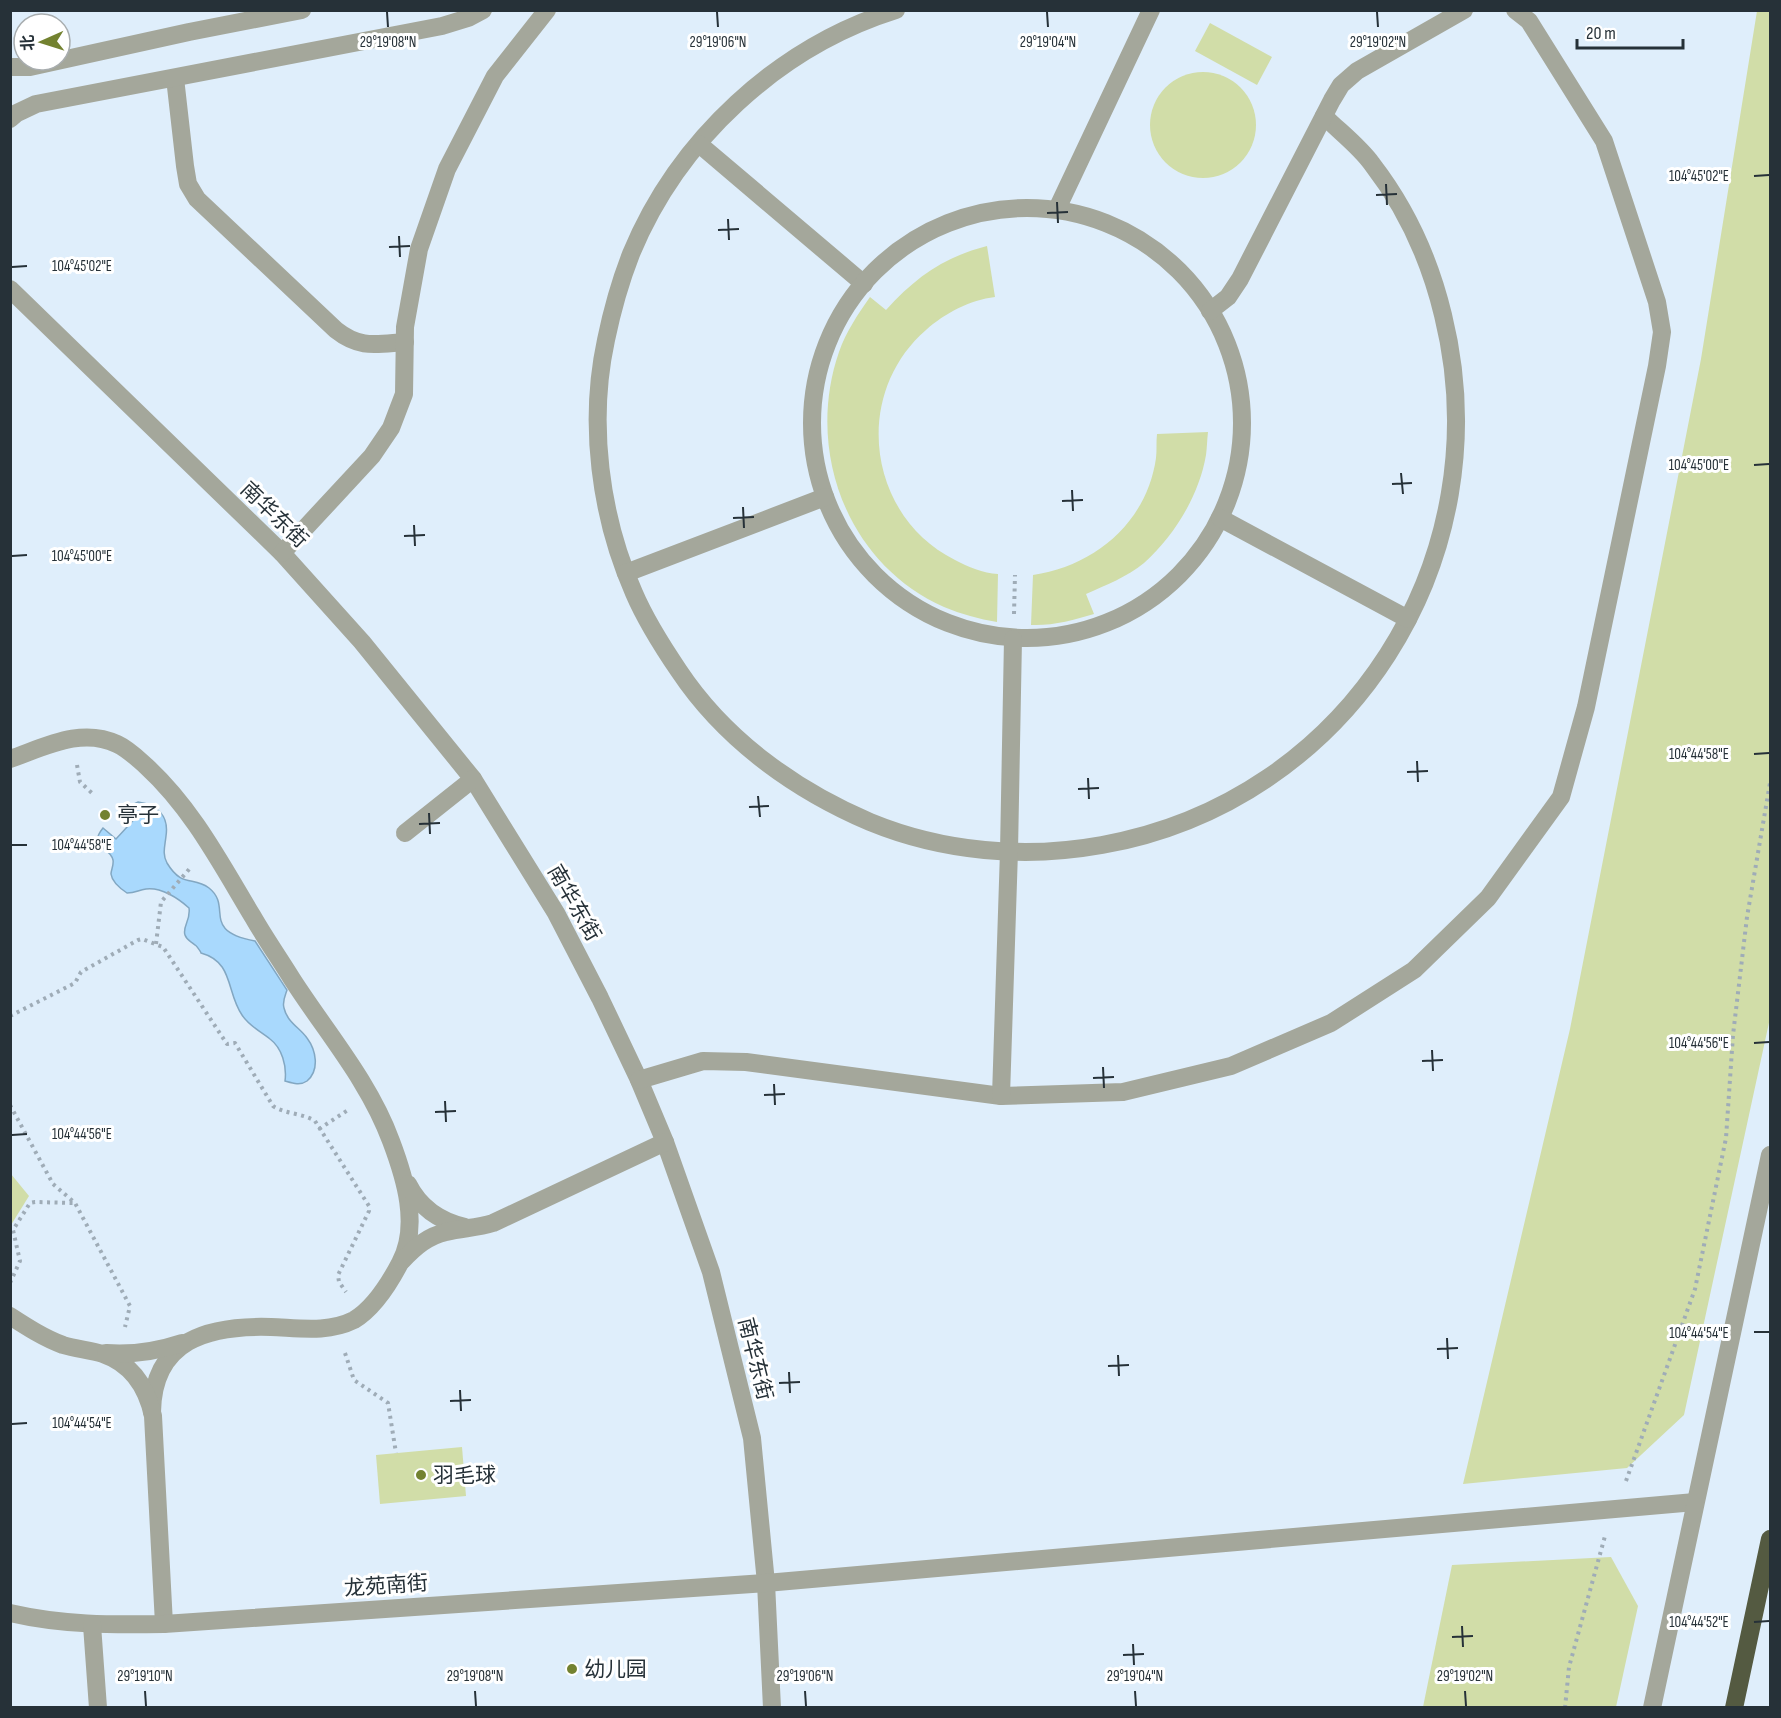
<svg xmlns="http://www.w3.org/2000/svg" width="1781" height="1718" viewBox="0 0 1781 1718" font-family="'Sofia Sans Condensed','Noto Sans SC',sans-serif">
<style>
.green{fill:#d1dda8}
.water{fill:#a9d9fd;stroke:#82a7c2;stroke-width:1.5}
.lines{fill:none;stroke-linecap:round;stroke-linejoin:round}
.path{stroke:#9facb7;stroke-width:4;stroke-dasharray:3 4.5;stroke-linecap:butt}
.minor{stroke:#a4a79b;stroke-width:18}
.highway{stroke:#545a41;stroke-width:18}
.ticks{fill:none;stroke:#263138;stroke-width:2}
.poi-dot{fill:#738230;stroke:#fff;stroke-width:2}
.labels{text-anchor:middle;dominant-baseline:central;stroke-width:6;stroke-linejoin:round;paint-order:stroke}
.street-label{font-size:21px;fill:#263138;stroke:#fff}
.poi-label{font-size:21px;fill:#263138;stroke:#fff;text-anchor:start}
.ticks-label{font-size:15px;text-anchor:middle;fill:#263138;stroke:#fff;stroke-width:6;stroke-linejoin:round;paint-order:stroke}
</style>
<rect width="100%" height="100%" fill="#dfeefb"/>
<g class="green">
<polygon points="1757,11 1770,11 1770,1018 1684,1415 1627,1468 1463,1484 1570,1029 1701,359"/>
<polygon points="1210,23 1272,57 1257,85 1195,51"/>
<circle cx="1203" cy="125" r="53"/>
<path d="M987,246l8,51c-25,3 -50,16 -69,33 -74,64 -59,186 29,230 13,7 28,13 43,14l-1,48c-18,-3 -36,-8 -53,-15 -97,-43 -139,-157 -105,-255 7,-20 19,-38 31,-55l16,13c30,-33 58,-53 101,-64z"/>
<path d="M1208,432c-1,8 -1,16 -2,23 -7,41 -32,81 -62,108 -17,14 -38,22 -58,31l8,20c-20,6 -42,12 -63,11l2,-50c62,-9 114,-53 123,-117 1,-8 0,-16 1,-24z"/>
<polygon points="11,1174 29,1196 11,1225"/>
<polygon points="462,1447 466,1496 380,1504 376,1455"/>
<polygon points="1611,1557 1638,1606 1616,1707 1423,1707 1452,1565"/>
</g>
<path class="water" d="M138,802c20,3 31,14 28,34 -1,10 -4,18 1,27 15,25 26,13 42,25 24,19 -9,43 46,53l32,49c-2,6 -5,12 -3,18 3,14 16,20 23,30 9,12 13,32 0,43 -7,5 -15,2 -22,0 2,-15 -3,-33 -15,-42 -10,-8 -21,-13 -28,-24 -16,-23 -8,-53 -41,-62 0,-1 -5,-8 -6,-8 -4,-4 -8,-4 -10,-10 -3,-8 6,-15 4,-27 -11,-10 -28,-21 -43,-19 -8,1 -10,4 -19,4 -6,-4 -15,-11 -16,-19 0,-4 3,-9 2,-14 -3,-14 -26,-12 -10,-32l13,11 23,-25 -9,-8z"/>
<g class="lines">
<g class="path">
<polyline points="1014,614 1015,575"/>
<polyline points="77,765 80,782 93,794"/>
<polyline points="156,944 161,902 191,867"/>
<path d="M10,1016l65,-33 6,-11 57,-32 4,-1 21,8 64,97 8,-1 38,63c12,8 29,7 42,15l54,85v5l-31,64 1,7 7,10"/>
<polyline points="10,1105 53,1184 75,1203 130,1306 125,1327"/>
<polyline points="319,1129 348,1110"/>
<polyline points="10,1283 20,1261 13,1230 30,1203 35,1202 74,1203"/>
<polyline points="345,1353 354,1380 388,1403 396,1453"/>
<polyline points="1626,1481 1695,1289 1726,1138 1733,1035 1747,917 1770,783"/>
<polyline points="1565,1708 1569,1667 1605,1536"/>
</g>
<g class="minor">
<path d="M896,10c-118,37 -218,130 -265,244 -11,28 -19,57 -25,86 -18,83 -6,176 28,253 12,28 28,53 45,78 46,69 116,119 191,151 73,30 155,37 232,23 247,-44 401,-287 341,-530 -13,-54 -37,-107 -71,-151 -13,-18 -32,-32 -48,-48"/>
<polyline points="10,67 30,67 189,32 302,10"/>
<path d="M175,78l10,88 3,18 9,15 139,131c24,19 40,14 69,12"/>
<polyline points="10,119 17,113 36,104 442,26 468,18 483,10"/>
<polyline points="699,144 864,284"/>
<circle cx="1027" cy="423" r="215"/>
<polyline points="1057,209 1151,10"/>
<polyline points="10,289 282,553 362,642 473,779 556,913 600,998 639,1080 665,1142 711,1272 752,1438 766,1583 772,1708"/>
<polyline points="1210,311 1228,297 1240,279 1332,100 1341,85 1357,71 1464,10"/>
<polyline points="1220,518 1408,619"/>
<polyline points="282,553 372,456 391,428 404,394 405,327 419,249 447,169 495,76 547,10"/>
<polyline points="626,573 825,497"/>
<path d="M10,759c35,-12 71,-32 107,-15 11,5 20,14 29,22 46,42 75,98 107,151 12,21 26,41 39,62 34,53 77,102 99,162 14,37 29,85 9,122 -11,21 -26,45 -46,57 -26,13 -55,8 -83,7 -63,-2 -118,13 -119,85"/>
<polyline points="405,833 473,779"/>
<polyline points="639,1080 703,1061 746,1062 1001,1096 1123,1092 1231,1066 1331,1023 1414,970 1488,898 1561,797 1586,707 1657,366 1662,332 1657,302 1604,141 1529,21 1515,10"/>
<polyline points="1001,1096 1009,851 1013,639"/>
<path d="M408,1184c12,24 31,37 57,43"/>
<path d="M402,1261c13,-14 26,-25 44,-29 16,-4 31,-4 47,-9l172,-81"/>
<path d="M10,1316c17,11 34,22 53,29 13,4 27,5 40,9 29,10 44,34 50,62l11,208"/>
<path d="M106,1353c27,2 52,-2 76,-10"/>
<path d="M10,1613c52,12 101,12 154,11l602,-41 929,-81"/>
<polyline points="92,1625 98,1708"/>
<polyline points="1652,1708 1770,1155"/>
</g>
<polyline class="highway" points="1734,1708 1770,1539"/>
</g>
<path class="ticks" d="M387,12l1,15M717,12l1,15M1047,12l1,15M1377,12l1,15M1754,176l15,-1M1386,184l1,21M1376,195l21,-1M1057,202l1,21M1047,213l21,-1M728,219l1,21M718,230l21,-1M399,236l1,21M389,247l21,-1M12,267l15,-1M1754,465l15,-1M1401,473l2,21M1392,484l20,-1M1072,490l1,21M1062,501l21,-1M743,507l1,21M733,518l21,-1M414,525l1,21M404,536l21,-1M12,556l15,-1M1754,754l15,-1M1417,761l1,21M1407,772l21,-1M1088,778l1,21M1078,789l21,-1M758,796l2,21M749,807l20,-1M429,813l1,21M419,824l21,-1M12,845h15M1754,1043l15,-1M1432,1050l1,21M1422,1061l21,-1M1103,1067l1,21M1093,1078l21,-1M774,1084l1,21M764,1095l21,-1M445,1101l1,21M435,1112l21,-1M12,1135l15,-1M1754,1332h15M1447,1338l1,21M1437,1349l21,-1M1118,1355l1,21M1108,1366l21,-1M789,1372l1,21M779,1383l21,-1M460,1390l1,21M450,1401l21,-1M12,1424l15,-1M1754,1622l15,-1M1462,1626l1,21M1452,1637l21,-1M1133,1644l1,21M1123,1655l21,-1M145,1691l1,15M475,1691l1,15M805,1691l1,15M1135,1691l1,15M1465,1691l1,15"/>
<g class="poi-dot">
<circle cx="105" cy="815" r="6"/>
<circle cx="421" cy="1475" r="6"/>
<circle cx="572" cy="1669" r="6"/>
</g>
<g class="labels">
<g class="street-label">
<text transform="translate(274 515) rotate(44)">南华东街</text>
<text transform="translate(574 903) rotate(60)">南华东街</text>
<text transform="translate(755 1359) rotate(76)">南华东街</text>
<text transform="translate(386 1586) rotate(-4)">龙苑南街</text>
</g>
<g class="poi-label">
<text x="117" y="815">亭子</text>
<text x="433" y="1475">羽毛球</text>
<text x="584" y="1669">幼儿园</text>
</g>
</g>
<g class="ticks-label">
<text x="388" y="47">29°19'08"N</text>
<text x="718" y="47">29°19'06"N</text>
<text x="1048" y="47">29°19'04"N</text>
<text x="1378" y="47">29°19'02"N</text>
<text x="1699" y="181">104°45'02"E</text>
<text x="82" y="271">104°45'02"E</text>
<text x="1699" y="470">104°45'00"E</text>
<text x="82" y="561">104°45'00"E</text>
<text x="1699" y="759">104°44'58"E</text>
<text x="82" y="850">104°44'58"E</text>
<text x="1699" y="1048">104°44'56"E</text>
<text x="82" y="1139">104°44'56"E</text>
<text x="1699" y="1338">104°44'54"E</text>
<text x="82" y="1428">104°44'54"E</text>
<text x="1699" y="1627">104°44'52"E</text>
<text x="145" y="1681">29°19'10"N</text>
<text x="475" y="1681">29°19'08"N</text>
<text x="805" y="1681">29°19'06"N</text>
<text x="1135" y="1681">29°19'04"N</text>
<text x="1465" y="1681">29°19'02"N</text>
</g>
<rect width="1781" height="1718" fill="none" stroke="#263138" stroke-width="24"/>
<g transform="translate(42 42) rotate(267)"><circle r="28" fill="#ffffff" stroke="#a8adaf" stroke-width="1.5"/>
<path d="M0-4.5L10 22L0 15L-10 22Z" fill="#738230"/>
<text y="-9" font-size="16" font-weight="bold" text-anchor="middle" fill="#263138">北</text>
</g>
<path d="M1577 39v9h106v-9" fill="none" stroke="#263138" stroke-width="3"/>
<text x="1586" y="39" font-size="18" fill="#263138" stroke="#ffffff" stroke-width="4.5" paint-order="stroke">20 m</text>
</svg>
